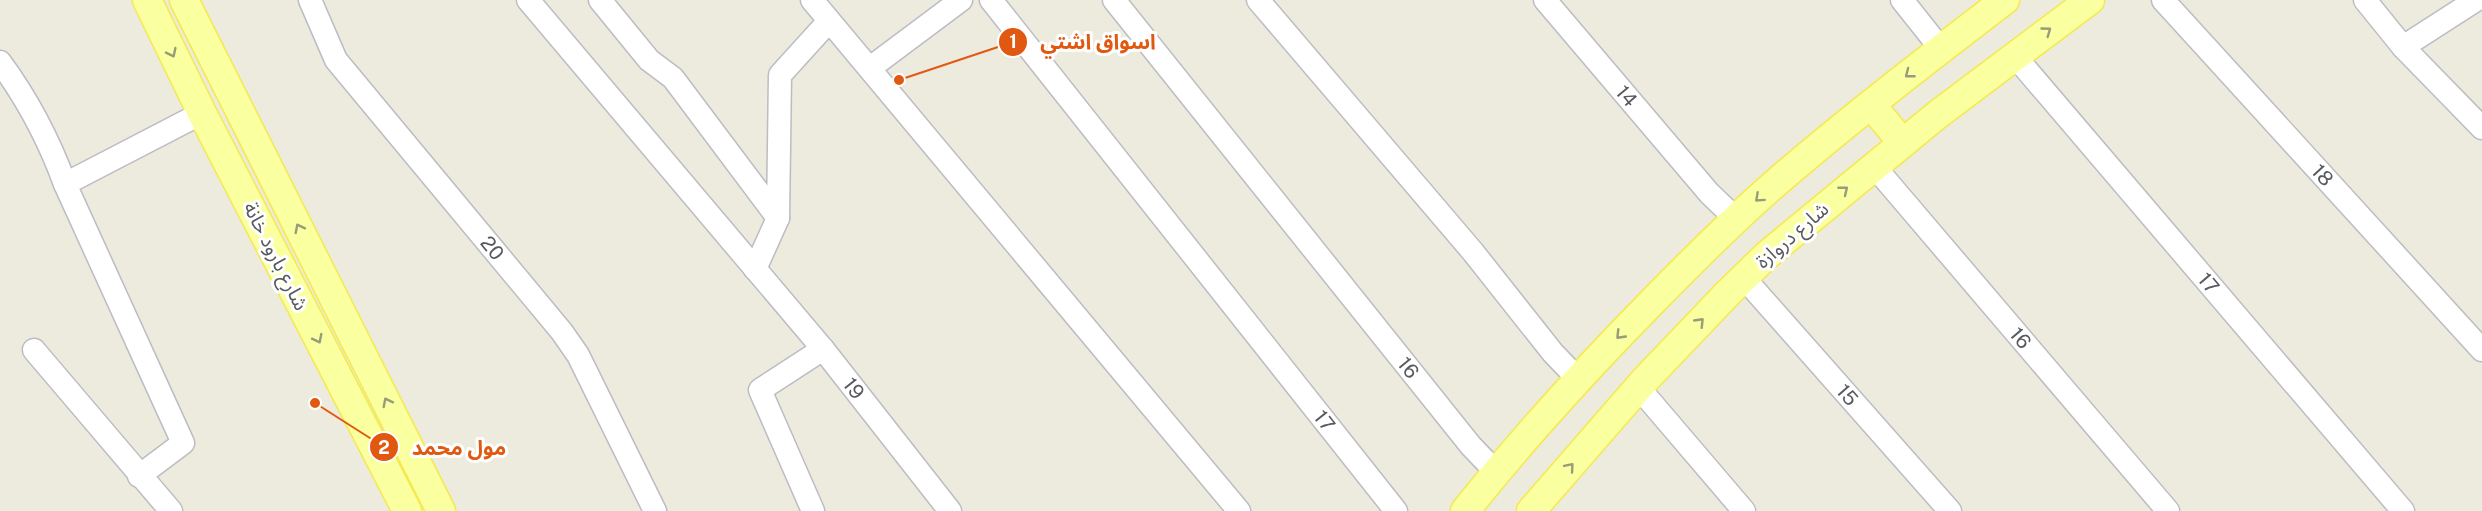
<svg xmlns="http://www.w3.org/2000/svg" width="2482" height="511" viewBox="0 0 2482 511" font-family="'Public Sans','Noto Sans Arabic',sans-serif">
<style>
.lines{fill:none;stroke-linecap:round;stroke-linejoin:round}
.minor-casing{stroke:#bcbcc3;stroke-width:25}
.major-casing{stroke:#f5e94e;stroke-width:31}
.minor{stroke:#fff;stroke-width:22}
.major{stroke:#faffa0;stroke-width:28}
.oneway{stroke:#999c7a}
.labels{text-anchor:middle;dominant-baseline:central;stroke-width:6;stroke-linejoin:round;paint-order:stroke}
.street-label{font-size:20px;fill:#585a60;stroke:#fff}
.leader{fill:none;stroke:#e15910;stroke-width:2}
.callout-dot{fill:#e15910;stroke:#fff;stroke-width:2}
.mark-label{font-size:18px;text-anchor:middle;font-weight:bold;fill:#fff}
.callout-label{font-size:21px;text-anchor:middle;font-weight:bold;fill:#e15910;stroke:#fff;stroke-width:6;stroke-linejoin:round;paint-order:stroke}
</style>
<rect width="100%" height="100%" fill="#ecebde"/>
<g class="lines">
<defs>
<g id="minor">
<path id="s1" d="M310,0l26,60 226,272 16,23 77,156"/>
<path id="s2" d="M528,0l295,349 127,162"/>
<polyline points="600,0 649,60 673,78 778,218"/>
<polyline points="812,0 1239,511"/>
<path id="s3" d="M991,0l405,511"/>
<path id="s4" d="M1114,0l357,446 25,26"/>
<polyline points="1258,0 1473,252 1553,353 1578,379"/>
<path id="s5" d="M1545,0l164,193 27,26"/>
<polyline points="1902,0 1941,49"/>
<path id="s6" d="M2163,0l319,350"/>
<polyline points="2365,0 2403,47 2482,128"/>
<polyline points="2403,47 2476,0"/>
<path id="s7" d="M2014,55l389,456"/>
<path d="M0,62c28,38 49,78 65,122l118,259 -44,33"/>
<polyline points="870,68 961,0"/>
<path id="s8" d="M1874,166l294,345"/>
<polyline points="65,184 202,113"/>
<polyline points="755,269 778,218 780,75 829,21"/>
<path id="s9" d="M1744,278l206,233"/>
<polyline points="34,350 171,511"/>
<polyline points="1639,388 1744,511"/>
<polyline points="813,511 760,390 823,349"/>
</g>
<g id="major">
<polyline points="147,0 202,113 407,511"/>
<polyline points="184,0 441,511"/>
<polyline points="1871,105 1903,143"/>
<path d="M1465,511c59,-74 122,-143 188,-210 40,-41 81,-82 125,-120 73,-63 150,-122 227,-181"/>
<polyline points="1531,511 1644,381 1728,293 1767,255 1937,115 2090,0"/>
</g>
</defs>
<use href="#minor" class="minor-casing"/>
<use href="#major" class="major-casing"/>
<use href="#minor" class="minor"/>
<use href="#major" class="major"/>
</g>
<defs><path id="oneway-chevron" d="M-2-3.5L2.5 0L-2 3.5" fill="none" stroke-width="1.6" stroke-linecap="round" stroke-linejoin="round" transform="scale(1.5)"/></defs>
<g class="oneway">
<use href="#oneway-chevron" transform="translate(2047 31) rotate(-36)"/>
<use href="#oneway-chevron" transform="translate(172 53) rotate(64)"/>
<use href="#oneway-chevron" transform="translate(1909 74) rotate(142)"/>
<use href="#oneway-chevron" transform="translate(1844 190) rotate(-39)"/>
<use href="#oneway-chevron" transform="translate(1759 198) rotate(138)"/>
<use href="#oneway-chevron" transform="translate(299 228) rotate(-117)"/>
<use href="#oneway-chevron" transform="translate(1700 322) rotate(-46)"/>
<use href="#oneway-chevron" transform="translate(1620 335) rotate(134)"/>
<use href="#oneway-chevron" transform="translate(318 339) rotate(63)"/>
<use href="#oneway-chevron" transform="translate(387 402) rotate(-117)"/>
<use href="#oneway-chevron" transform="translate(1570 467) rotate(-50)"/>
</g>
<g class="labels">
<g class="street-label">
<text stroke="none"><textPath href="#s5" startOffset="126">14</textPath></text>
<text stroke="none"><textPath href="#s6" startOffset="237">18</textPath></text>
<text transform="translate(1792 235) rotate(-41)">شارع دروازة</text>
<text stroke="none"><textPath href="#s1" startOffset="310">20</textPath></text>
<text transform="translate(276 256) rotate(63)">شارع بارود خانة</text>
<text stroke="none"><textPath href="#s7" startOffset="300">17</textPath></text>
<text stroke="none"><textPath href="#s8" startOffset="226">16</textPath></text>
<text stroke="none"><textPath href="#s4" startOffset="471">16</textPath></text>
<text stroke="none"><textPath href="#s2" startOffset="507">19</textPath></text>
<text stroke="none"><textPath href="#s9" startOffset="156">15</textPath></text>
<text stroke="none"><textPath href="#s3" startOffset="537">17</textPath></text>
</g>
</g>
<path class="leader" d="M899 80L1013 42M315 403L384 447"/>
<g class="callout-dot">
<circle cx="899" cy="80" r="6"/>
<circle cx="315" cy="403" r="6"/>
<circle cx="1013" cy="42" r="15"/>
<circle cx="384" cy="447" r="15"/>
</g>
<g class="mark-label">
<text x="1013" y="48">1</text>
<text x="384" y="454">2</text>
</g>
<g class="callout-label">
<text x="1098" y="49">اسواق اشتي</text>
<text x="459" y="455">مول محمد</text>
</g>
</svg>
